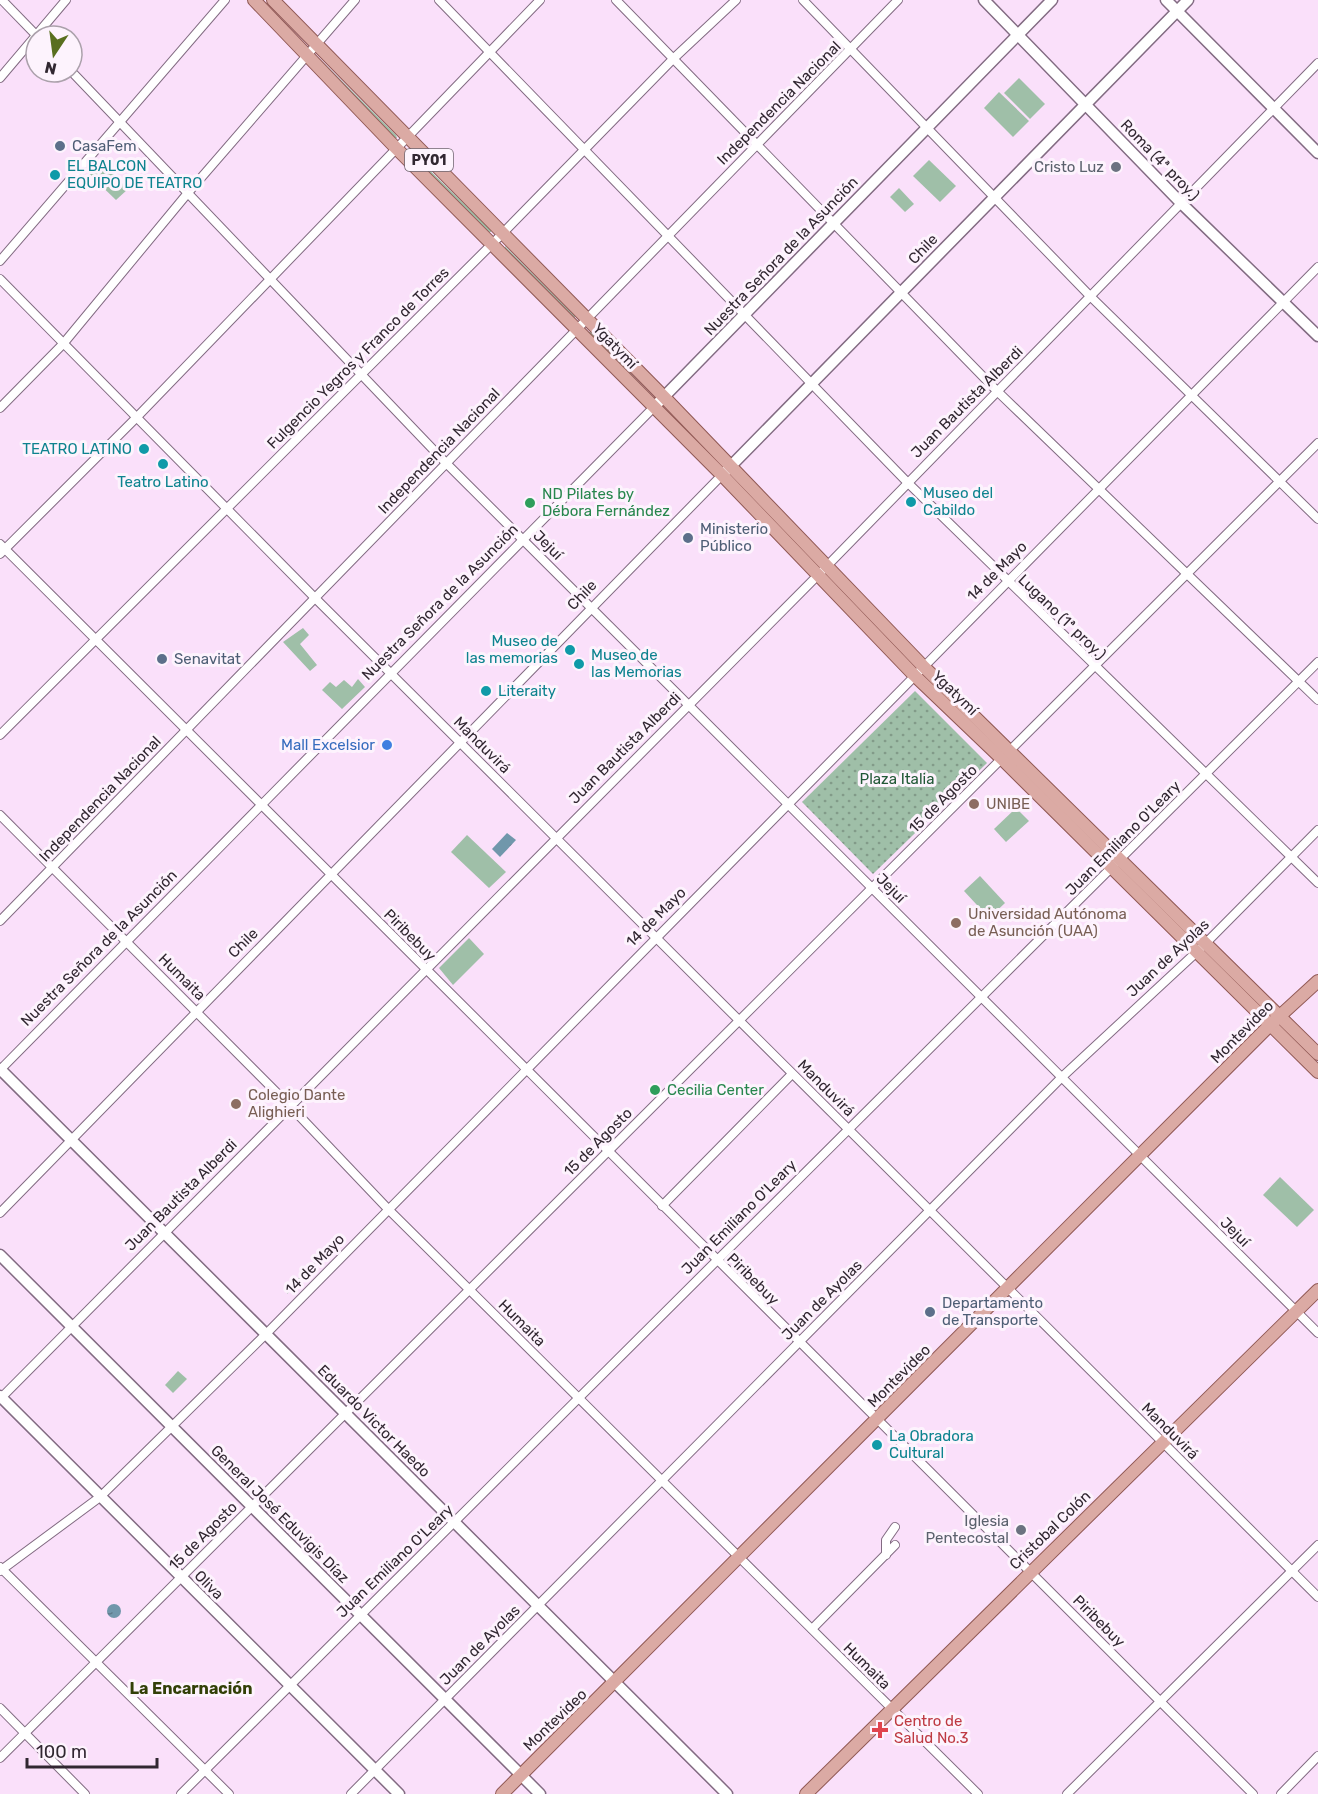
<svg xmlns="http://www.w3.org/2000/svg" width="1318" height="1794" viewBox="0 0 1318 1794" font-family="Rubik,sans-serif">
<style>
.grass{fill:url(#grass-dots)}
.garden{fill:#9fbfa8}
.water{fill:url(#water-ripples)}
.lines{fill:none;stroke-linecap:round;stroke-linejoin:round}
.street-casing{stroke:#826b82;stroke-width:10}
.secondary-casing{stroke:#826b82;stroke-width:13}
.primary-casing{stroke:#905854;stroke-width:14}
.street{stroke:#fff;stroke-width:8}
.secondary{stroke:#fff;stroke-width:10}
.primary{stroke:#dbaaa4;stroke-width:12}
.service-dot{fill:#5c6f8a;stroke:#fdf3fd;stroke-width:2}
.worship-dot{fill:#6b7280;stroke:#fdf3fd;stroke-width:2}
.culture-dot{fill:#0f9aa8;stroke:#fdf3fd;stroke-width:2}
.leisure-dot{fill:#2e9e5b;stroke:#fdf3fd;stroke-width:2}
.shop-dot{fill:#3f7fe0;stroke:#fdf3fd;stroke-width:2}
.education-dot{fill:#8d6e63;stroke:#fdf3fd;stroke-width:2}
.health-dot{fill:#e0444e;stroke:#fdf3fd;stroke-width:2}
.labels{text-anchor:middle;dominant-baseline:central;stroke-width:6;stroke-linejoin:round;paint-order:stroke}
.shield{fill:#fdf3fd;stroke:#6e646e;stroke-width:1.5}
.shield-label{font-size:14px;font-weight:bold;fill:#312731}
.street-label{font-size:15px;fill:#312731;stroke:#fdf3fd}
.service-label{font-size:15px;fill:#4e5e75;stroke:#fdf3fd;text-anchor:start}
.culture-label{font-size:15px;fill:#0d838f;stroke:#fdf3fd;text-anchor:start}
.worship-label{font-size:15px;fill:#5b616d;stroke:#fdf3fd;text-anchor:end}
.leisure-label{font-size:15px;fill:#27864d;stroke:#fdf3fd;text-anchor:start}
.shop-label{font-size:15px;fill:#366cbe;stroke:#fdf3fd;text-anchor:end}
.park-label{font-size:15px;fill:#215836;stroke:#fdf3fd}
.education-label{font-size:15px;fill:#785e54;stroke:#fdf3fd;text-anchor:start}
.health-label{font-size:15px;fill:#be3a42;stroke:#fdf3fd;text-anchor:start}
.neighbourhood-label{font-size:16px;font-weight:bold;fill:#324007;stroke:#fdf3fd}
</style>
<defs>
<pattern id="grass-dots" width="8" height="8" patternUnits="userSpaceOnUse" patternTransform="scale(1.5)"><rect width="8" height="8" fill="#9fbfa8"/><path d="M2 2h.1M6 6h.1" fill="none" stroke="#829b89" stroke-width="1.8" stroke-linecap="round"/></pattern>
<pattern id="water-ripples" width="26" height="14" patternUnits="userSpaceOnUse" patternTransform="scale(1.5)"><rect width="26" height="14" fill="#7097ab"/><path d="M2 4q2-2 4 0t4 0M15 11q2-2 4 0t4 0" fill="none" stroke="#5d7b8c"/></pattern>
</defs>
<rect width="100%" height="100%" fill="#fae0fa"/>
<g class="grass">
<polygon points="318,57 396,135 397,138 394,138"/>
<polygon points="409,150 491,230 491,232 489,232 408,152"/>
<polygon points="505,246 575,316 575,318 505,249"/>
<polygon points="589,332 591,332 653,397 589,333"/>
<polygon points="915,691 987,763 873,874 802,802"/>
<polygon points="326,1250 331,1250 287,1294 288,1289"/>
</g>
<g class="garden">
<polygon points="1019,78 1045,104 1030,119 1004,93"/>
<polygon points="999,92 1029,121 1013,137 984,108"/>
<polygon points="929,160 956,186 940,202 913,176"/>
<polygon points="101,162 128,189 116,200 89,174"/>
<polygon points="899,188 914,204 905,212 890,197"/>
<polygon points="303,628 309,635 300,644 317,665 310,671 283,642"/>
<polygon points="358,679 365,687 342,709 322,690 330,682 336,687 344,680 352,687"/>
<polygon points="1016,808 1029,821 1006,842 994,829"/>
<polygon points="467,835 506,872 489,888 451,852"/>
<polygon points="980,876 1005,903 989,918 964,891"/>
<polygon points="469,938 484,954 453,985 439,968"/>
<polygon points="1280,1177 1314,1210 1297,1227 1263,1195"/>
<polygon points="178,1371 187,1379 173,1393 165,1385"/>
</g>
<g class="water">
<polygon points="507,833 516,840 500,857 492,849"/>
<circle cx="114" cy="1611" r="7"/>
</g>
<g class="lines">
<defs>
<g id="street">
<polyline points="2,0 37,36"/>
<polyline points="439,0 907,482 1318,883"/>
<polyline points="616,0 997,391 1318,700"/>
<polyline points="803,0 1090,296 1318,519"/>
<polyline points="72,72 446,463 1318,1333"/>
<polyline points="0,78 66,0"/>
<polyline points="0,261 225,0"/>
<polyline points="0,279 315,598 1318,1597"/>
<polyline points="0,408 63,344 187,194 355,0"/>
<polyline points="0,544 1253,1794"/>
<polyline points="0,554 137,417 540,0"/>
<polyline points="0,735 498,238 673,59 736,0"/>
<polyline points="0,815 289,1105 388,1209 978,1794"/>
<polyline points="0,921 898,0"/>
<polyline points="0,1070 654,407"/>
<polyline points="662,1206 792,1074"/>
<polyline points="0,1213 722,475"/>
<polyline points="0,1399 827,566 1318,63"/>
<polyline points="886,1555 886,1540 895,1527"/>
<polyline points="0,1567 229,1794"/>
<polyline points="0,1571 100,1497 266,1334 1318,267"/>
<polyline points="812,1629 895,1545"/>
<polyline points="0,1708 85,1794"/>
<polyline points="0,1758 1318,443"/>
<polyline points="181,1794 1318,662"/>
<polyline points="351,1794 1062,1077 1201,948 1318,830"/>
<polyline points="1067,1794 1318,1545"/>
<polyline points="1281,1794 1318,1756"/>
</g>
<g id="secondary">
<polyline points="984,0 1181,203 1318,336"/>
<polyline points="1166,0 1318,153"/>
<polyline points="654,407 1052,0"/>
<polyline points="726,471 1188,0"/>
<polyline points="0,1069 727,1794"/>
<polyline points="0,1255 540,1794"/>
<polyline points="0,1396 399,1794"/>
</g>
<g id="primary">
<polyline points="254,0 396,148 722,475 914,675 1002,759 1318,1072"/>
<polyline points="273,0 664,397 923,666 1318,1054"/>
<polyline points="502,1794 1270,1025 1318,981"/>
<polyline points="806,1794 1318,1290"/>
</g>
</defs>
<use href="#street" class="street-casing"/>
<use href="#secondary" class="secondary-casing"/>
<use href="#primary" class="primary-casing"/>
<use href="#street" class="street"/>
<use href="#secondary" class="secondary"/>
<use href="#primary" class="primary"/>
</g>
<g class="service-dot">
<circle cx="60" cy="146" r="6"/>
<circle cx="688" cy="538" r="6"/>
<circle cx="162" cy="659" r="6"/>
<circle cx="930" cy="1312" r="6"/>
</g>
<g class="worship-dot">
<circle cx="1116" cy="167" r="6"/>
<circle cx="1021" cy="1530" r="6"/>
</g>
<g class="culture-dot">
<circle cx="55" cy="175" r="6"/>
<circle cx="144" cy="449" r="6"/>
<circle cx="163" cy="464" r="6"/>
<circle cx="911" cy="502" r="6"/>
<circle cx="570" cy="650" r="6"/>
<circle cx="579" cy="664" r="6"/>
<circle cx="486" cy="691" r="6"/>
<circle cx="877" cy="1445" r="6"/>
</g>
<g class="leisure-dot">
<circle cx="530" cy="503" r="6"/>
<circle cx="655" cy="1090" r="6"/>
</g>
<circle class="shop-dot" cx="387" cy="745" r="6"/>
<g class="education-dot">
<circle cx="974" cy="804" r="6"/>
<circle cx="956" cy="923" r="6"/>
<circle cx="236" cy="1104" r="6"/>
</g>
<path class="health-dot" d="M877 1721h6v6h6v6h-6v6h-6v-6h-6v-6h6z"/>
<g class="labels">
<rect class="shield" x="405" y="149" width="48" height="22" rx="4.5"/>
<g class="shield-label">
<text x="429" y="160">PY01</text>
</g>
<g class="street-label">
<text transform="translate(779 103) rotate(-45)">Independencia Nacional</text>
<text transform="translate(1160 160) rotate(46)">Roma (4ª proy.)</text>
<text transform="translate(923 249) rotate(-46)">Chile</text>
<text transform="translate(781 256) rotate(-46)">Nuestra Señora de la Asunción</text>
<text transform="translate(615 346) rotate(46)">Ygatymí</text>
<text transform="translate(358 358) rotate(-45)">Fulgencio Yegros y Franco de Torres</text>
<text transform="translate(967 402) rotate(-45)">Juan Bautista Alberdi</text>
<text transform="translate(439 451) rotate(-46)">Independencia Nacional</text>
<text transform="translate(548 545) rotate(45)">Jejuí</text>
<text transform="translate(997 571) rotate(-45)">14 de Mayo</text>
<text transform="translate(582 595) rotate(-46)">Chile</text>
<text transform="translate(440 602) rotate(-45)">Nuestra Señora de la Asunción</text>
<text transform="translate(1062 617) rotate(44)">Lugano (1ª proy.)</text>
<text transform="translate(955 693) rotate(44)">Ygatymí</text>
<text transform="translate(482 745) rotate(45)">Manduvirá</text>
<text transform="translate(625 748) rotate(-45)">Juan Bautista Alberdi</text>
<text transform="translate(100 799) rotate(-46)">Independencia Nacional</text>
<text transform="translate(943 799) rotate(-45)">15 de Agosto</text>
<text transform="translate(1123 838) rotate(-45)">Juan Emiliano O'Leary</text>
<text transform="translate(891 888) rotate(45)">Jejuí</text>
<text transform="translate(656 917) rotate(-45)">14 de Mayo</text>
<text transform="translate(410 935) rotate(45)">Piribebuy</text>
<text transform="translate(243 943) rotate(-45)">Chile</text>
<text transform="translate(99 948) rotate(-45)">Nuestra Señora de la Asunción</text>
<text transform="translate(1168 958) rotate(-43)">Juan de Ayolas</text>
<text transform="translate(182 977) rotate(45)">Humaita</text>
<text transform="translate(1242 1032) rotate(-45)">Montevideo</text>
<text transform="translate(826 1088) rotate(45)">Manduvirá</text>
<text transform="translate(598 1142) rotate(-45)">15 de Agosto</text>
<text transform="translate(181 1195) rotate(-45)">Juan Bautista Alberdi</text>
<text transform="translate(739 1217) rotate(-45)">Juan Emiliano O'Leary</text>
<text transform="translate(1235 1232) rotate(45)">Jejuí</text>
<text transform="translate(315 1264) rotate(-46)">14 de Mayo</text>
<text transform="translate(753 1279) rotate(45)">Piribebuy</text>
<text transform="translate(822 1300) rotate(-45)">Juan de Ayolas</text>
<text transform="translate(522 1323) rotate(45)">Humaita</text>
<text transform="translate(899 1376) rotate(-45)">Montevideo</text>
<text transform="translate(374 1421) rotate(45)">Eduardo Victor Haedo</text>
<text transform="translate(1170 1431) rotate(45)">Manduvirá</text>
<text transform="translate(280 1514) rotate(45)">General José Eduvigis Díaz</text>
<text transform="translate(1050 1530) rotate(-44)">Cristobal Colón</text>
<text transform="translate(203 1536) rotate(-45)">15 de Agosto</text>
<text transform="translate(395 1561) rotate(-44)">Juan Emiliano O'Leary</text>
<text transform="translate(209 1585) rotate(45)">Oliva</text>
<text transform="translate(1099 1621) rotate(45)">Piribebuy</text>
<text transform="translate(480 1645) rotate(-45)">Juan de Ayolas</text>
<text transform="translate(867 1666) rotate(45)">Humaita</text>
<text transform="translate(555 1720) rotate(-44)">Montevideo</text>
</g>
<g class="service-label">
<text x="72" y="146">CasaFem</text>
<text x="700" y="529">Ministerio<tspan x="700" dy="17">Público</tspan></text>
<text x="174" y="659">Senavitat</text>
<text x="942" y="1303">Departamento<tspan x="942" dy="17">de Transporte</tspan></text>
</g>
<g class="culture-label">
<text x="67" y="166">EL BALCON<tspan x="67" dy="17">EQUIPO DE TEATRO</tspan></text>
<text x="132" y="449" text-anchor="end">TEATRO LATINO</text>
<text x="163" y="482" text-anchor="middle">Teatro Latino</text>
<text x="923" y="493">Museo del<tspan x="923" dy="17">Cabildo</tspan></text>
<text x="558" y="641" text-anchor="end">Museo de<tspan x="558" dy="17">las memorias</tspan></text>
<text x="591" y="655">Museo de<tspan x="591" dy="17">las Memorias</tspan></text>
<text x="498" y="691">Literaity</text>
<text x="889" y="1436">La Obradora<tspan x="889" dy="17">Cultural</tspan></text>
</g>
<g class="worship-label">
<text x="1104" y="167">Cristo Luz</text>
<text x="1009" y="1521">Iglesia<tspan x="1009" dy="17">Pentecostal</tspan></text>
</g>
<g class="leisure-label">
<text x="542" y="494">ND Pilates by<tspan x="542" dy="17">Débora Fernández</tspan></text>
<text x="667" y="1090">Cecilia Center</text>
</g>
<g class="shop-label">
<text x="375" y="745">Mall Excelsior</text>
</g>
<g class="park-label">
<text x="897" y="779">Plaza Italia</text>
</g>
<g class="education-label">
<text x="986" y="804">UNIBE</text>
<text x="968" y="914">Universidad Autónoma<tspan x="968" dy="17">de Asunción (UAA)</tspan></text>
<text x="248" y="1095">Colegio Dante<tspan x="248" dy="17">Alighieri</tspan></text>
</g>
<g class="health-label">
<text x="894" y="1721">Centro de<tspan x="894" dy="17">Salud No.3</tspan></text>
</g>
<g class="neighbourhood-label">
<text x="191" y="1688">La Encarnación</text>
</g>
</g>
<g transform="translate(54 54) rotate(193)"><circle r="28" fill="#fdf3fd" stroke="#aba1ab" stroke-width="1.5"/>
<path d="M0-4.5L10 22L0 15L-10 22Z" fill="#596f1f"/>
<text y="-9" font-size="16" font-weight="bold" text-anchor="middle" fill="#312731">N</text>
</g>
<path d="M27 1758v9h130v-9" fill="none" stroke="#312731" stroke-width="3"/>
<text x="36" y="1758" font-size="18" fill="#312731" stroke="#fdf3fd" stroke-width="4.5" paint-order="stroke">100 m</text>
</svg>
